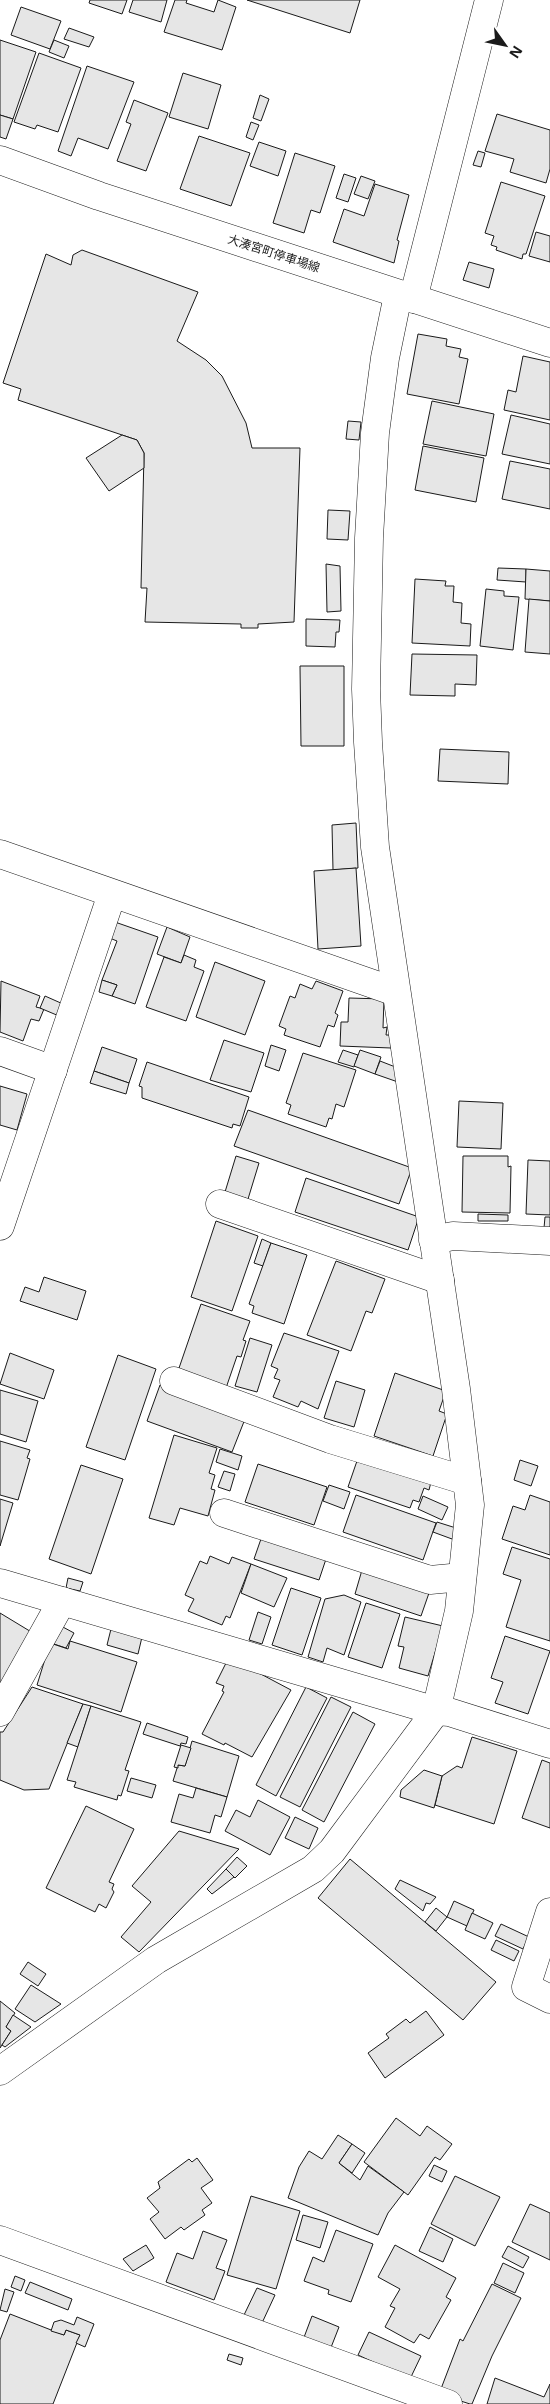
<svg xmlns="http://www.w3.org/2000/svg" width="550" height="2404" viewBox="0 0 550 2404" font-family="'Open Sans','Noto Sans JP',sans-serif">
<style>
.building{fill:#e6e6e6;stroke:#1a1a1a}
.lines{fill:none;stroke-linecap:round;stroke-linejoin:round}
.minor-casing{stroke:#1a1a1a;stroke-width:29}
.secondary-casing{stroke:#1a1a1a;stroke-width:29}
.minor{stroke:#fff;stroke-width:28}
.secondary{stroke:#fff;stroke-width:28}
.labels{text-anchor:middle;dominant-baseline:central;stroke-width:4;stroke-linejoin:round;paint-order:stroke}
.street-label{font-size:12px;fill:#1a1a1a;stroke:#fff}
</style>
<rect width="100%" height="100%" fill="#fff"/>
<g class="building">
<polygon points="90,0 127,0 122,14 89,3"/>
<polygon points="133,0 167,0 161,22 129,12"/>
<polygon points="175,0 187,0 186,3 214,12 218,0 236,7 222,50 164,32"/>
<polygon points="247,0 360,0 350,33"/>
<polygon points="21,7 61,21 50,49 11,35"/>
<polygon points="69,28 94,37 89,47 64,39"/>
<polygon points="0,40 36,52 13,119 0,115"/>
<polygon points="54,40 69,46 64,58 49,52"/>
<polygon points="39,53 81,68 58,132 37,125 35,129 14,122"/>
<polygon points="87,66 134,82 108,149 78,138 71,156 58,151"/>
<polygon points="183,73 221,85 208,129 169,117"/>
<polygon points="260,95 269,99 261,121 253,118"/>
<polygon points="134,100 168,113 146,171 117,161 131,124 126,122"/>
<polygon points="497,114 550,130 550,169 546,183 510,172 514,159 485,151"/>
<polygon points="0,115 13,119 6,139 0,137"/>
<polygon points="251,122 259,125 253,140 246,137"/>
<polygon points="199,136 250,153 231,206 180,189"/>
<polygon points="259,142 286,151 278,176 250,166"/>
<polygon points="478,151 485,153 481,167 473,165"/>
<polygon points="295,153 335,166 320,213 311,210 304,233 273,223"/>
<polygon points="344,174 356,178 348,202 336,198"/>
<polygon points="361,176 375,181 368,199 354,194"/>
<polygon points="501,182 545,196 526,254 523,254 522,259 496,250 497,247 491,245 494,236 485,233"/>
<polygon points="375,184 409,195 397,240 399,241 394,263 333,242 344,209 364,216"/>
<polygon points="536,232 550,236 550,262 529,256"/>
<polygon points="82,250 198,292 177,341 206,360 222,376 246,423 252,448 300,448 294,622 258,624 258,628 241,628 241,624 145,622 147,588 141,588 144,453 137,440 18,400 21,389 3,383 46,254 71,265 73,255"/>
<polygon points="469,262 494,269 489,288 463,280"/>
<polygon points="418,334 447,339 446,346 461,349 459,357 468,359 459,404 407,394"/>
<polygon points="523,356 550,362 550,420 504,410 508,390 516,392"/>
<polygon points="432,401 494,414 486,456 423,444"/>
<polygon points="511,415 550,424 550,464 502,454"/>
<polygon points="348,421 361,422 359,440 346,439"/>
<polygon points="122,435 137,440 144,453 144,468 109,491 86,458"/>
<polygon points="423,446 484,458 476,502 415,490"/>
<polygon points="510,461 550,469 550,509 502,499"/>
<polygon points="328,510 350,511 348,540 327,539"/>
<polygon points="326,564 340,566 341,611 327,612"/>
<polygon points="498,568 526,569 526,582 497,580"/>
<polygon points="526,569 550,571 550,601 525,599"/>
<polygon points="415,579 446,581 445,586 454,586 453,602 462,603 461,623 471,624 470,646 412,643"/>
<polygon points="486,589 504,591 504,596 519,597 513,650 480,646"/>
<polygon points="529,599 550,601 550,654 525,652"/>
<polygon points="306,619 340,620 339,632 336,632 335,647 306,646"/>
<polygon points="412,654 477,655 476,685 455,684 455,696 410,695"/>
<polygon points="300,666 344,666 344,746 301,746"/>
<polygon points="440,749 509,752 508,784 438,781"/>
<polygon points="356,823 358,868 333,870 332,825"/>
<polygon points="356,868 361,946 318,949 314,871"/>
<polygon points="112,921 158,937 135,1004 112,996 117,985 102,980 117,941 107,937"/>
<polygon points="167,927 190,937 181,963 157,954"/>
<polygon points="184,955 196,960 194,967 204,971 186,1021 146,1007 164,957 181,963"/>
<polygon points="215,962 265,981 245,1035 196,1017"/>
<polygon points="102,980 117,985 112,996 99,992"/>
<polygon points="1,981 40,996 36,1007 44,1009 39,1021 31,1019 23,1041 0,1032"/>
<polygon points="316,981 343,991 335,1013 338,1015 334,1027 328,1025 320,1047 284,1035 286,1029 279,1026 290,996 295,998 300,984 312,989"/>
<polygon points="45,996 63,1004 59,1016 40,1008"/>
<polygon points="349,998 384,999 383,1028 387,1027 386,1035 390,1035 391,1048 340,1046 341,1022 348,1022"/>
<polygon points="224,1040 264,1053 251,1092 210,1080"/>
<polygon points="271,1045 286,1050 279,1071 265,1066"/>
<polygon points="102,1047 137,1059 129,1083 94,1071"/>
<polygon points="343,1050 358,1055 354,1067 338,1062"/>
<polygon points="360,1050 381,1057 375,1074 354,1066"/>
<polygon points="303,1053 356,1070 344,1107 336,1104 332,1119 329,1118 326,1127 288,1114 291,1105 286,1103"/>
<polygon points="380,1061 398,1068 398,1082 375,1074"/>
<polygon points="147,1062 249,1097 240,1126 233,1124 232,1128 142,1098 142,1087 139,1086"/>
<polygon points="94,1071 129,1083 126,1094 90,1083"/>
<polygon points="0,1086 27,1094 17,1130 0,1125"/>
<polygon points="459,1101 503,1103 501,1149 457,1147"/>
<polygon points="248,1110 412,1168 399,1204 234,1146"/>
<polygon points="236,1156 259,1163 248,1199 225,1192"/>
<polygon points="463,1156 508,1156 508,1167 511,1166 510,1213 462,1212"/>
<polygon points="528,1160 550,1161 550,1215 526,1214"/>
<polygon points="306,1178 419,1217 408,1250 295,1212"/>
<polygon points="478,1214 508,1215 508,1221 478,1221"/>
<polygon points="545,1217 550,1217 550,1228 544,1228"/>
<polygon points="216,1221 258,1236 232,1311 191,1297"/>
<polygon points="262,1239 271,1243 263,1266 254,1263"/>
<polygon points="271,1243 307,1255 284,1324 252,1313 254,1306 249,1304"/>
<polygon points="336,1261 385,1279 372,1313 366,1311 351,1351 307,1335"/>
<polygon points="44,1277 86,1291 77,1320 20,1301 25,1287 39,1292"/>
<polygon points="201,1304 250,1321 243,1340 246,1341 241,1357 237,1356 226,1388 178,1371"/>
<polygon points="284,1333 339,1351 318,1409 301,1401 298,1407 273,1397 280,1380 274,1378 278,1369 271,1366"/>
<polygon points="250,1338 272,1345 257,1392 235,1386"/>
<polygon points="10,1353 54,1370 44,1399 0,1384"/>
<polygon points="118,1355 156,1369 125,1460 86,1447"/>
<polygon points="395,1373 446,1391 439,1411 447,1414 433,1456 374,1436"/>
<polygon points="336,1381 365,1390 354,1427 324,1418"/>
<polygon points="160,1385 245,1419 232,1452 147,1421"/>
<polygon points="0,1390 38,1401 26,1442 0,1434"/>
<polygon points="174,1435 217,1448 209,1473 215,1475 211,1489 215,1490 208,1516 180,1508 174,1525 149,1518"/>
<polygon points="0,1441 30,1450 27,1458 30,1459 18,1500 0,1495"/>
<polygon points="220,1449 242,1456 238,1470 216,1462"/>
<polygon points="358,1458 431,1482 429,1490 424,1488 419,1502 413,1500 410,1508 348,1487"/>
<polygon points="520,1460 538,1466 531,1486 514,1480"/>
<polygon points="258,1464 327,1487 314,1525 245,1502"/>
<polygon points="81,1465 123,1479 91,1574 49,1559"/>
<polygon points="224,1471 235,1474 230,1491 218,1487"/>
<polygon points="329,1485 350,1492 344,1509 323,1501"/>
<polygon points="356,1495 436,1523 423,1560 343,1532"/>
<polygon points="530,1495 550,1502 550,1555 502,1539 513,1506 525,1510"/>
<polygon points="423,1496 448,1507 442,1520 418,1509"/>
<polygon points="0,1499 13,1503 0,1546"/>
<polygon points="437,1522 456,1528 452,1539 433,1532"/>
<polygon points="262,1536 326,1559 319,1580 254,1559"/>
<polygon points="512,1547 550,1559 550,1641 506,1627 521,1580 503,1574"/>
<polygon points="210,1556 229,1564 232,1557 251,1564 230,1618 226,1616 222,1625 188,1611 194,1599 185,1595 200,1561 207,1564"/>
<polygon points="251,1564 287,1578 274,1607 241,1593"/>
<polygon points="362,1570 429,1593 421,1616 355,1594"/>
<polygon points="68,1578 83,1582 80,1591 66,1588"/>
<polygon points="291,1588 321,1598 302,1655 272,1645"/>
<polygon points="344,1595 361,1602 344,1655 327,1648 323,1662 308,1657 325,1599"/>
<polygon points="366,1603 400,1614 382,1668 348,1657"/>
<polygon points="258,1612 271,1617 262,1644 249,1640"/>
<polygon points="0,1613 33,1633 0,1688"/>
<polygon points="405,1617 443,1626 428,1676 399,1668 404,1647 398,1646"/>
<polygon points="61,1626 74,1633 66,1648 51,1643"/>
<polygon points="111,1629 142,1637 138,1654 107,1645"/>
<polygon points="505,1636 550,1651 528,1714 495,1703 503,1682 491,1678"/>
<polygon points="70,1641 137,1662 121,1712 37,1685 50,1643 68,1649"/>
<polygon points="227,1661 240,1663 291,1690 252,1757 225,1743 224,1745 202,1734 224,1692 222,1691 224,1686 216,1683"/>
<polygon points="32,1687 83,1704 49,1789 24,1790 0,1780 0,1732 3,1732"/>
<polygon points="306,1687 327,1698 276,1796 256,1785"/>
<polygon points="331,1697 351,1707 300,1807 280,1797"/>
<polygon points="83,1704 91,1706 78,1747 67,1743"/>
<polygon points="91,1706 141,1722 125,1770 129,1771 121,1796 118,1795 117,1800 74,1787 76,1782 67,1780"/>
<polygon points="353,1712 375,1724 324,1822 302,1810"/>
<polygon points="147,1723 188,1737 186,1744 181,1743 180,1746 143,1734"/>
<polygon points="472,1737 517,1751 494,1824 435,1805 442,1776 457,1766 462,1768"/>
<polygon points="192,1741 239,1756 227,1797 173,1781 178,1765 185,1766"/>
<polygon points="181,1745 191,1748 185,1766 178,1765 178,1768 174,1767"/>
<polygon points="542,1760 550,1763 550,1828 522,1818"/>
<polygon points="424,1770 442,1776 434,1808 400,1797 401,1790"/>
<polygon points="131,1778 156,1785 152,1798 127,1791"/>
<polygon points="196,1788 227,1797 221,1817 215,1815 210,1833 171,1822 179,1794 193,1798"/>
<polygon points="258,1800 290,1817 270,1855 225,1831 236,1810 250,1817"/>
<polygon points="86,1806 134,1829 109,1882 114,1884 112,1889 114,1892 106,1908 99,1904 95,1912 46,1888"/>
<polygon points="295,1817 318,1828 309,1849 285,1838"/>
<polygon points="179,1831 239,1849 139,1952 121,1937 151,1902 132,1886"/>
<polygon points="237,1857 247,1866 235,1878 226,1869"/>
<polygon points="350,1859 496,1982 463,2020 318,1898"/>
<polygon points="226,1869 234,1877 212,1894 207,1889"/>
<polygon points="400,1880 436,1897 430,1904 426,1903 423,1911 395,1889"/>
<polygon points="454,1901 474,1910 467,1926 447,1917"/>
<polygon points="436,1908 447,1917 436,1931 425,1922"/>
<polygon points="472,1913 493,1923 485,1939 465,1930"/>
<polygon points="501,1924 529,1937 523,1949 495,1936"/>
<polygon points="496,1940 519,1951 514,1961 491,1950"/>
<polygon points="28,1962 46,1974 38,1986 20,1974"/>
<polygon points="31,1985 61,2004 35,2022 15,2009"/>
<polygon points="0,2001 15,2013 6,2027 11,2031 0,2048"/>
<polygon points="426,2011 444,2035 385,2078 368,2053 389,2038 386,2034 406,2019 410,2023"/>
<polygon points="13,2015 31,2027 5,2047 2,2045 11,2031 6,2027"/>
<polygon points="396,2118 420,2136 427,2126 452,2144 440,2160 435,2157 408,2195 364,2162"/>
<polygon points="338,2135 352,2144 339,2163 360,2180 368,2166 404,2192 388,2213 378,2235 288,2198 299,2167 309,2151 322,2159"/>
<polygon points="352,2144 365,2153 352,2173 339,2163"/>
<polygon points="197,2158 213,2180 201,2188 212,2203 202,2210 205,2215 184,2230 181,2227 165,2239 150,2219 159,2212 147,2198 160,2188 158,2182 189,2159 192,2162"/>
<polygon points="434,2165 447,2171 442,2182 429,2176"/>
<polygon points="455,2176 500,2197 475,2246 431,2224"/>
<polygon points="251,2196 300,2211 276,2289 227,2275"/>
<polygon points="530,2204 550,2213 550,2260 512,2242"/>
<polygon points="303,2215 328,2222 320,2248 296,2240"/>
<polygon points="430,2227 453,2239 443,2262 419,2251"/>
<polygon points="336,2230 373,2244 351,2302 328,2294 329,2290 304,2281 313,2257 324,2262"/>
<polygon points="203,2231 227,2240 216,2268 225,2271 214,2300 166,2282 177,2253 193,2259"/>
<polygon points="146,2245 154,2258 133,2271 123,2259"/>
<polygon points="395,2245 456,2278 446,2297 451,2300 429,2339 420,2334 414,2343 385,2327 395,2308 390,2306 400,2289 378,2277"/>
<polygon points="508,2246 529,2257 523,2268 502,2257"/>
<polygon points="503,2263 524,2273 515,2293 494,2283"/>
<polygon points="15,2276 25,2280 21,2291 11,2287"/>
<polygon points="30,2282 72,2299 68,2310 25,2293"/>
<polygon points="492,2284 521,2298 492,2356 472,2404 470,2404 439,2394 460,2339 463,2341"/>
<polygon points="257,2288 275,2295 262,2323 244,2315"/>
<polygon points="5,2289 14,2292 7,2312 0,2310"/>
<polygon points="10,2314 64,2335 66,2330 80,2335 53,2404 0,2404 0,2340"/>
<polygon points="312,2316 339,2327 330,2350 303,2340"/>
<polygon points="77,2317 94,2324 85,2347 76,2343 80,2335 66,2330 64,2335 51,2331 54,2322 61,2320 74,2325"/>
<polygon points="369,2332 421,2356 410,2379 358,2355"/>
<polygon points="229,2354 243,2358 241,2365 227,2360"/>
<polygon points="495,2378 544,2397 550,2384 550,2404 487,2404"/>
</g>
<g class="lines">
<defs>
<g id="minor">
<polyline points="413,299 489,0"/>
<polyline points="0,854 396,992"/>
<polyline points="0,1051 53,1070"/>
<polyline points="220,1204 440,1280"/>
<polyline points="0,1226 112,894"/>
<polyline points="433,1240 453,1236 550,1241"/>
<polyline points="174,1381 330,1439 467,1481"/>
<polyline points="224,1513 430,1580 462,1577"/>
<polyline points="0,1583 436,1711 449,1712 550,1744"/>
<polyline points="0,1712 62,1601"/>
<polyline points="550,1912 526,1987 550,1999"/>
<polyline points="0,2071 156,1960 313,1869 332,1851 436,1711 459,1611 470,1505 456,1389 375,847 368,742 366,689 369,538 375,433 385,358 398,295"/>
<polyline points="0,2240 448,2404"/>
</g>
<polyline id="secondary" points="0,160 99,196 550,343"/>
</defs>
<use href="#minor" class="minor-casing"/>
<use href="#secondary" class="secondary-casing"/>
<use href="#minor" class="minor"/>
<use href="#secondary" class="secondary"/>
</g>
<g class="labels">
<g class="street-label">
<text transform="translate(274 253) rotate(18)">大湊宮町停車場線</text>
</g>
</g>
<g transform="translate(505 45) rotate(123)" stroke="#ffffff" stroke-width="4" paint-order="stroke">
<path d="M0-4L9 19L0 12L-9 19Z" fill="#1a1a1a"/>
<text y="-8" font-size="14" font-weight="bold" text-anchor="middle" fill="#1a1a1a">N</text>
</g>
</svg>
